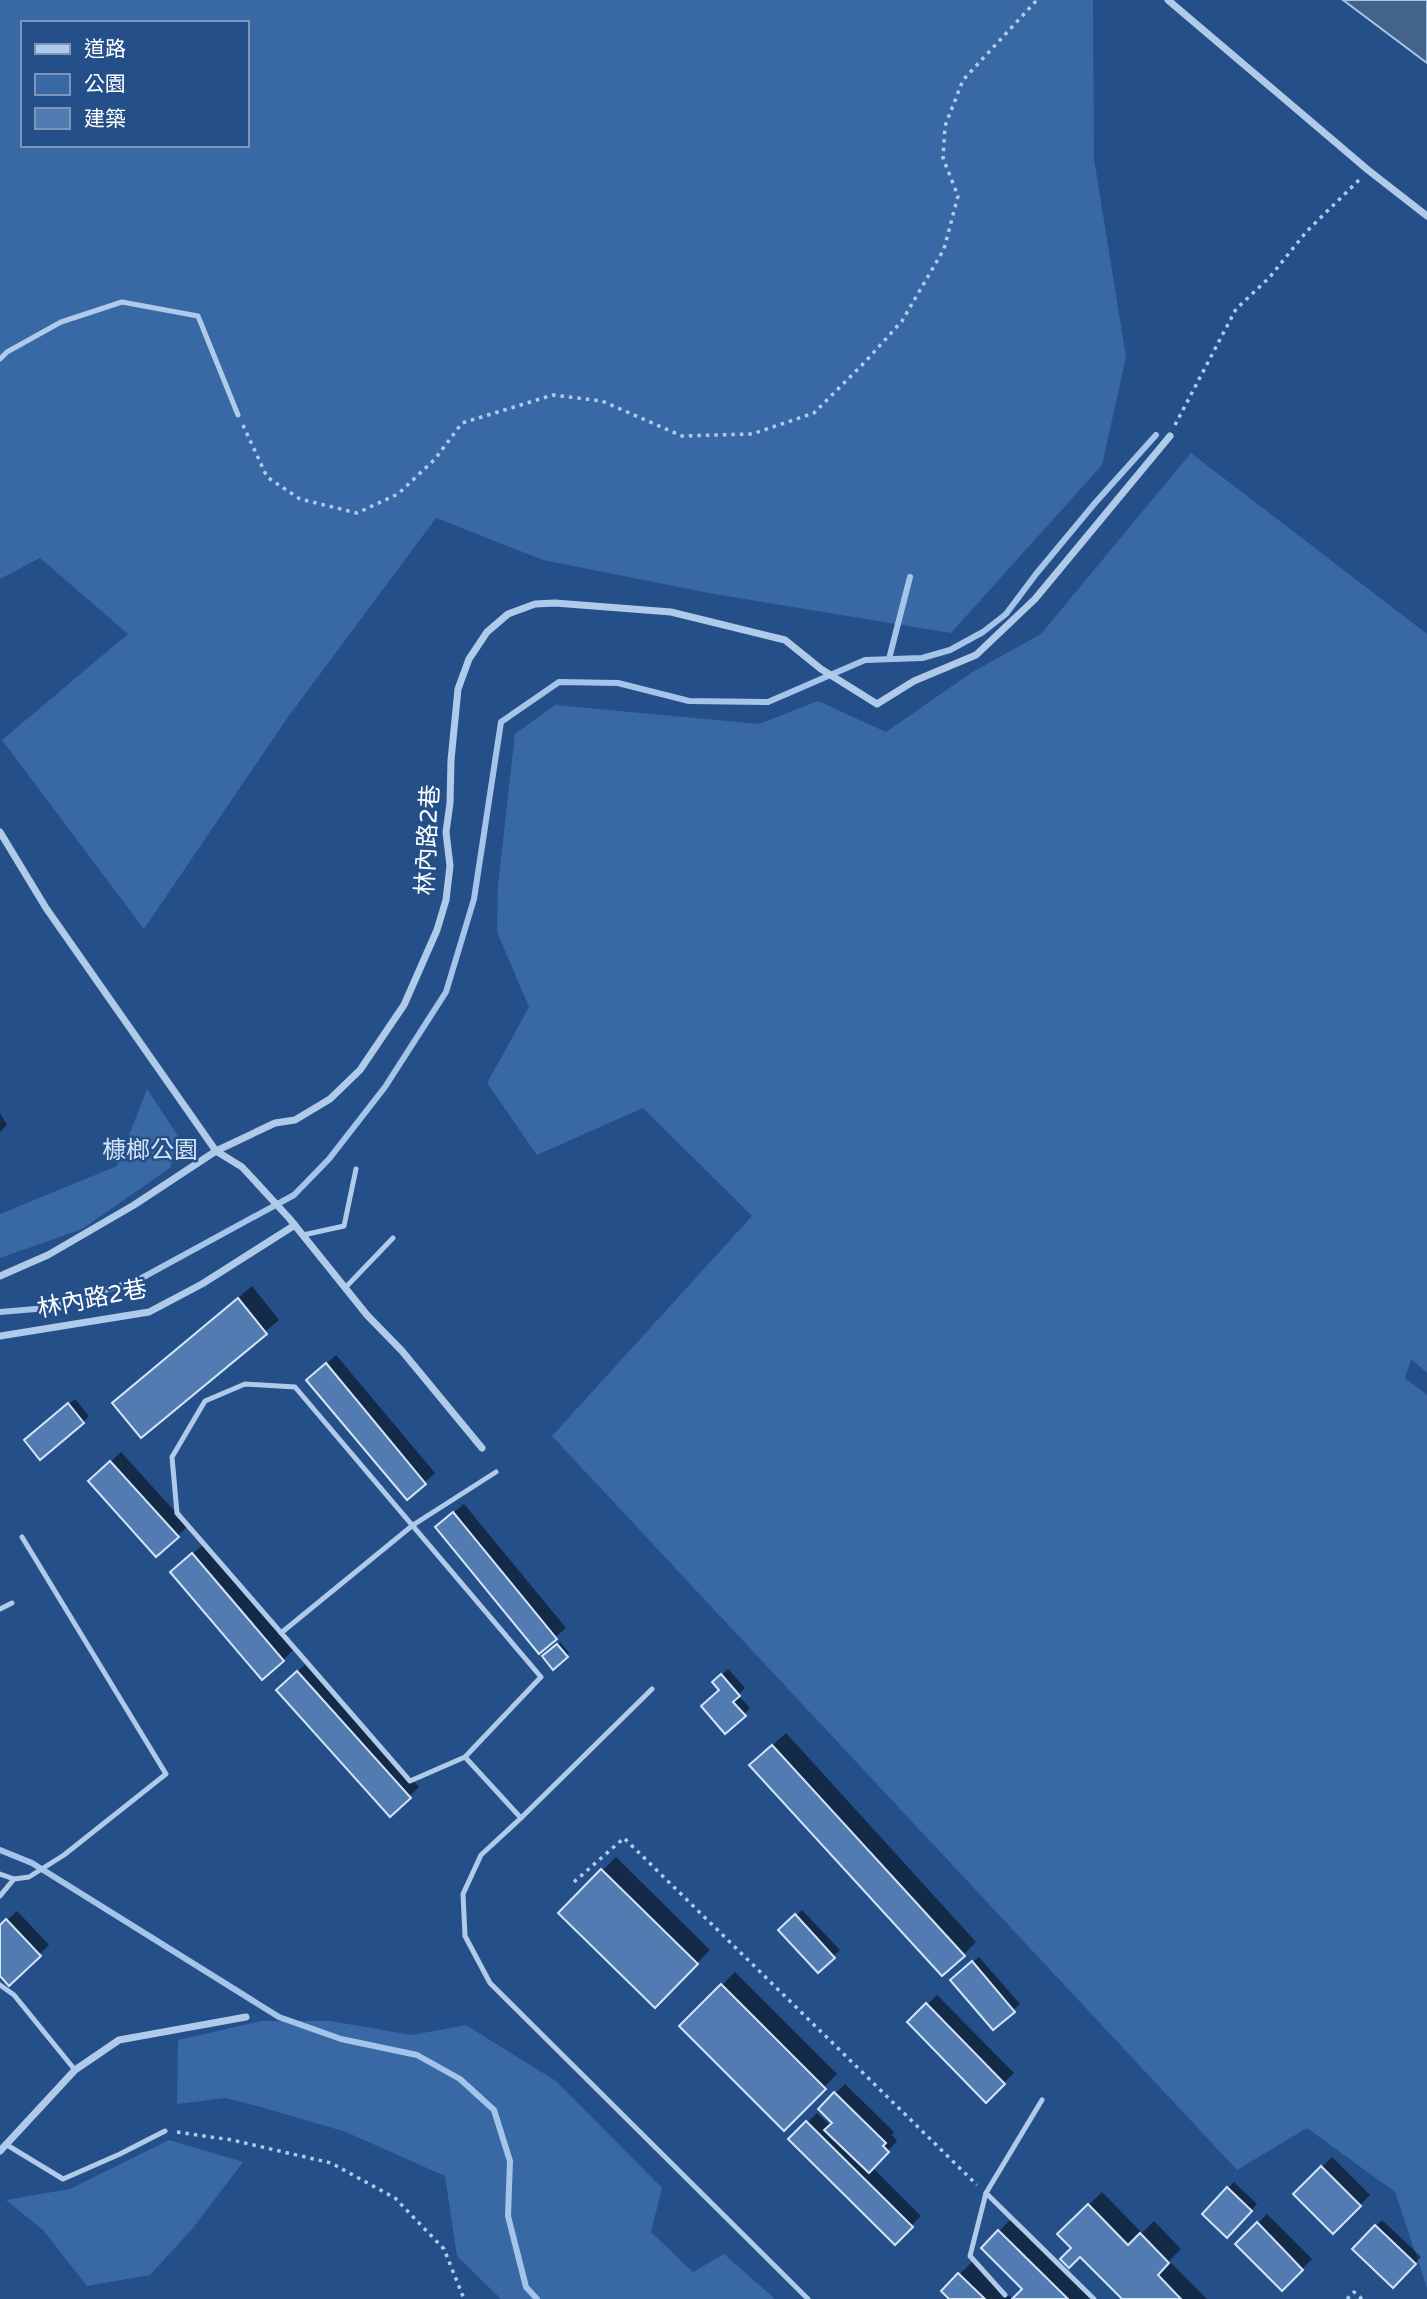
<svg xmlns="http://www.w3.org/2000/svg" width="1427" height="2299" viewBox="0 0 1427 2299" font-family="'Varela Round','Noto Sans TC',sans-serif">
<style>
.green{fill:#3969a4;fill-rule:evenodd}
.water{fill:#43638b;stroke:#a4c4ea;stroke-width:2}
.shadow{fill:#0007}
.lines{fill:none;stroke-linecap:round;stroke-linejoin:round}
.stream{stroke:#a4c4ea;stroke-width:6}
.building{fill:#517bb1;stroke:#d4e4f7;stroke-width:2}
.path{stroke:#b0cae9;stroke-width:3.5;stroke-dasharray:3.5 5;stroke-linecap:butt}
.service{stroke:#b0cae9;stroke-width:5}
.minor{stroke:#b0cae9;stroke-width:7}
.labels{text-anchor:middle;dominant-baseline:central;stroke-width:5;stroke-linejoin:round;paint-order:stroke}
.street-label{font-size:24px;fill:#fff;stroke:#244f88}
.park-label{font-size:24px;fill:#d4e4f7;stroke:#244f88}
</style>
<rect width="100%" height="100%" fill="#244f88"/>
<g class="green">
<path d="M0,0h1093l1,159 32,198 -24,108 -151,168 -237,-39 -171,-34 -107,-42 -148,199 -144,212 -142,-189 126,-106 -88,-76 -40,21zM23,23h224v122h-224z"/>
<polygon points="1191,453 1427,634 1427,1373 1411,1359 1405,1378 1427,1395 1427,2288 1395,2192 1307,2128 1237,2170 552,1436 752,1216 643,1108 537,1155 487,1083 529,1007 497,932 498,885 515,734 555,705 759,724 818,701 886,732 971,673 1041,634"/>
<polygon points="147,1089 180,1139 170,1168 82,1229 0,1258 0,1214 117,1166"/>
<polygon points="262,2021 330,2021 412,2035 466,2025 556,2081 662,2188 651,2232 693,2272 724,2254 775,2299 501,2299 457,2256 445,2176 346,2132 261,2107 226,2098 177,2104 178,2040"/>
<polygon points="169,2140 243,2162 193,2228 150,2275 87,2286 43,2230 6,2200 70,2189"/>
</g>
<polygon class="water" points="1343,0 1427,0 1427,63"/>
<g class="shadow">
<polygon points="0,1113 7,1125 0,1132"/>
<polygon points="252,1286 279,1320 142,1436 114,1403"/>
<polygon points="336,1355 435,1473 407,1498 318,1371"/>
<polygon points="75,1399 89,1416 83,1422 32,1434"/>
<polygon points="121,1452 188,1526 157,1555 100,1472"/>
<polygon points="464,1504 566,1628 539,1651 447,1518"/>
<polygon points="203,1545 293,1650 283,1660 182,1563"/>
<polygon points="560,1642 569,1653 553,1667 544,1657"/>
<polygon points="308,1662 419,1787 390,1815 288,1680"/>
<polygon points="728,1669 745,1688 738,1695 750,1708 744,1714 714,1682"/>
<polygon points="786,1733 976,1942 963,1955 765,1752"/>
<polygon points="616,1857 710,1950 655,2006 561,1913"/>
<polygon points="802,1910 840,1950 818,1970 781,1930"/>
<polygon points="17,1911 49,1945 9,1984 0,1974 0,1927"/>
<polygon points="979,1957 1020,2004 1013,2010 959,1974"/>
<polygon points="735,1972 837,2074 784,2128 681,2026"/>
<polygon points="937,1995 1014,2073 986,2100 910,2022"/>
<polygon points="845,2084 894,2132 892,2135 897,2141 872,2167 921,2216 895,2242 791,2139 817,2113 831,2126 834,2123 820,2109"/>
<polygon points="1332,2157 1370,2195 1333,2232 1296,2194"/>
<polygon points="1234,2182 1257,2204 1227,2235 1204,2214"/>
<polygon points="1102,2192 1142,2233 1154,2221 1181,2249 1169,2261 1207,2299 1124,2299 1059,2234"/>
<polygon points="1267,2214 1312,2259 1282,2289 1237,2244"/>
<polygon points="1012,2218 1094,2299 1015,2299 1025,2289 983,2248"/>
<polygon points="1382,2220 1421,2257 1393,2286 1355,2249"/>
<polygon points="973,2261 1012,2299 951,2299 943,2291"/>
</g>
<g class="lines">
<g class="stream">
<polyline points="889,659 910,577"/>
<polyline points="0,1312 47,1308 138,1280 294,1195 329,1159 385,1087 446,992 474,899 501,722 559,682 618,683 689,701 768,702 865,660 922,658 950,650 983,632 1006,614 1036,574 1095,503 1156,435"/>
<polyline points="0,1850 32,1863 279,2017 341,2039 417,2055 460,2079 494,2110 510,2161 508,2216 526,2287 537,2299"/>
</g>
</g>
<g class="building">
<polygon points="238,1298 267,1334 141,1438 112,1403"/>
<polygon points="326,1363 426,1484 407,1500 306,1380"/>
<polygon points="68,1403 84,1423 40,1460 24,1440"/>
<polygon points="110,1461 179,1537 156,1557 88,1481"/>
<polygon points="453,1512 557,1639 539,1654 435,1527"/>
<polygon points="192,1553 284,1661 262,1680 170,1572"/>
<polygon points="557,1644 568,1657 553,1670 542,1656"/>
<polygon points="297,1671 411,1798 390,1817 276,1690"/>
<polygon points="721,1674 740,1696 733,1702 746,1716 725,1734 701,1706 719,1690 712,1682"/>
<polygon points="772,1745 965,1956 942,1976 749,1765"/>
<polygon points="601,1869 698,1964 655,2008 558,1913"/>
<polygon points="795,1914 835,1958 818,1973 778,1930"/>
<polygon points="6,1919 41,1956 9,1986 0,1976 0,1925"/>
<polygon points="972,1961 1015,2012 993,2030 950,1980"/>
<polygon points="721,1984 826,2089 784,2131 679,2026"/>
<polygon points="926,2003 1005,2084 986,2103 907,2022"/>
<polygon points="834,2092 886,2143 883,2146 889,2152 869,2173 824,2130 832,2123 818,2109"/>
<polygon points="806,2121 913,2227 895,2245 788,2139"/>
<polygon points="1321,2166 1361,2206 1333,2234 1293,2194"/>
<polygon points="1227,2187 1252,2211 1227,2238 1202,2214"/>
<polygon points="1088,2204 1128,2245 1140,2233 1169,2263 1158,2275 1181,2299 1122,2299 1080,2257 1069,2268 1060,2259 1071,2248 1057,2234"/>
<polygon points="1257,2222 1303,2270 1282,2291 1235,2244"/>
<polygon points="1375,2225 1416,2264 1393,2288 1352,2249"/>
<polygon points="998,2230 1068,2299 1012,2299 1022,2289 981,2248"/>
<polygon points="958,2273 985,2299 949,2299 941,2291"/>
</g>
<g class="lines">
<g class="path">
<polyline points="243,425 267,477 300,499 357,513 398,494 435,459 462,423 553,395 602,401 682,436 752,434 814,413 865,362 902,321 944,249 958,196 943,158 945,126 963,80 1037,0"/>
<polyline points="1175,425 1236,309 1269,278 1307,231 1360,179"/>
<polyline points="574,1882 624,1838 977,2185"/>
<polyline points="177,2132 232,2140 331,2163 395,2198 444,2249 464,2299"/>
<polyline points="1347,2299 1354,2292 1362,2299"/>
</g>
<g class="service">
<polyline points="0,359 7,352 61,322 122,302 198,316 238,415"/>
<polyline points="303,1235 344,1226 356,1169"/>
<polyline points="345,1288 393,1238"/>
<polyline points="0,1609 12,1603"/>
<polyline points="281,1633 413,1525 496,1472"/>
<polyline points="652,1689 521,1818 481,1855 463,1894 465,1936 490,1983 808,2299"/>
<polyline points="465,1757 410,1781 177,1513 172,1457 205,1401 245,1384 295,1387 541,1677 465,1757 521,1818"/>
<polyline points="0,1874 14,1879 29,1877 64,1855 166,1774 22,1537"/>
<polyline points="0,1896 14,1879"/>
<polyline points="0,1985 14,1995 75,2070"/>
<polyline points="7,2145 63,2179 120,2154 165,2131"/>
<polyline points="986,2193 1094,2299"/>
<polyline points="1005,2295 970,2256 986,2193 1042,2100"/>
</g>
<g class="minor">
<polyline points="1168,0 1368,170 1427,216"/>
<polyline points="0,832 46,908 216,1151 134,1205 48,1255 0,1276"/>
<polyline points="216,1151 275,1123 295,1120 330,1099 360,1070 404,1005 437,930 446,900 450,866 446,832 450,803 451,760 458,689 469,659 487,632 508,614 535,604 555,603 671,612 785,640 821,669 877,704 914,681 976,655 1035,599 1170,436"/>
<polyline points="216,1151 242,1167 289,1218 367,1315 402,1351 482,1448"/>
<polyline points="0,1336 149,1312 202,1284 295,1225"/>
<polyline points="0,2151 75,2070 119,2040 246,2017"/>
</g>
</g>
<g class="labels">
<g class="street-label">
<text transform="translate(428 840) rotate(-87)">林內路2巷</text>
<text transform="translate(92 1299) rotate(-11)">林內路2巷</text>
</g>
<g class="park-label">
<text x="150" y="1150">槺榔公園</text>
</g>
</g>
<rect x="21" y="21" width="228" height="126" fill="#244f88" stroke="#7c95b8" stroke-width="2"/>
<rect x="35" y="44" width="35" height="10" fill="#b0cae9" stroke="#7c95b8" stroke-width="2"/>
<text x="84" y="56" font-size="21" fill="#ffffff">道路</text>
<rect x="35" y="74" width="35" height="21" fill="#3969a4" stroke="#7c95b8" stroke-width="2"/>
<text x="84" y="91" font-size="21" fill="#ffffff">公園</text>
<rect x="35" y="108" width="35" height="21" fill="#517bb1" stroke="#7c95b8" stroke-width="2"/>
<text x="84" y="126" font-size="21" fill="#ffffff">建築</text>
</svg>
